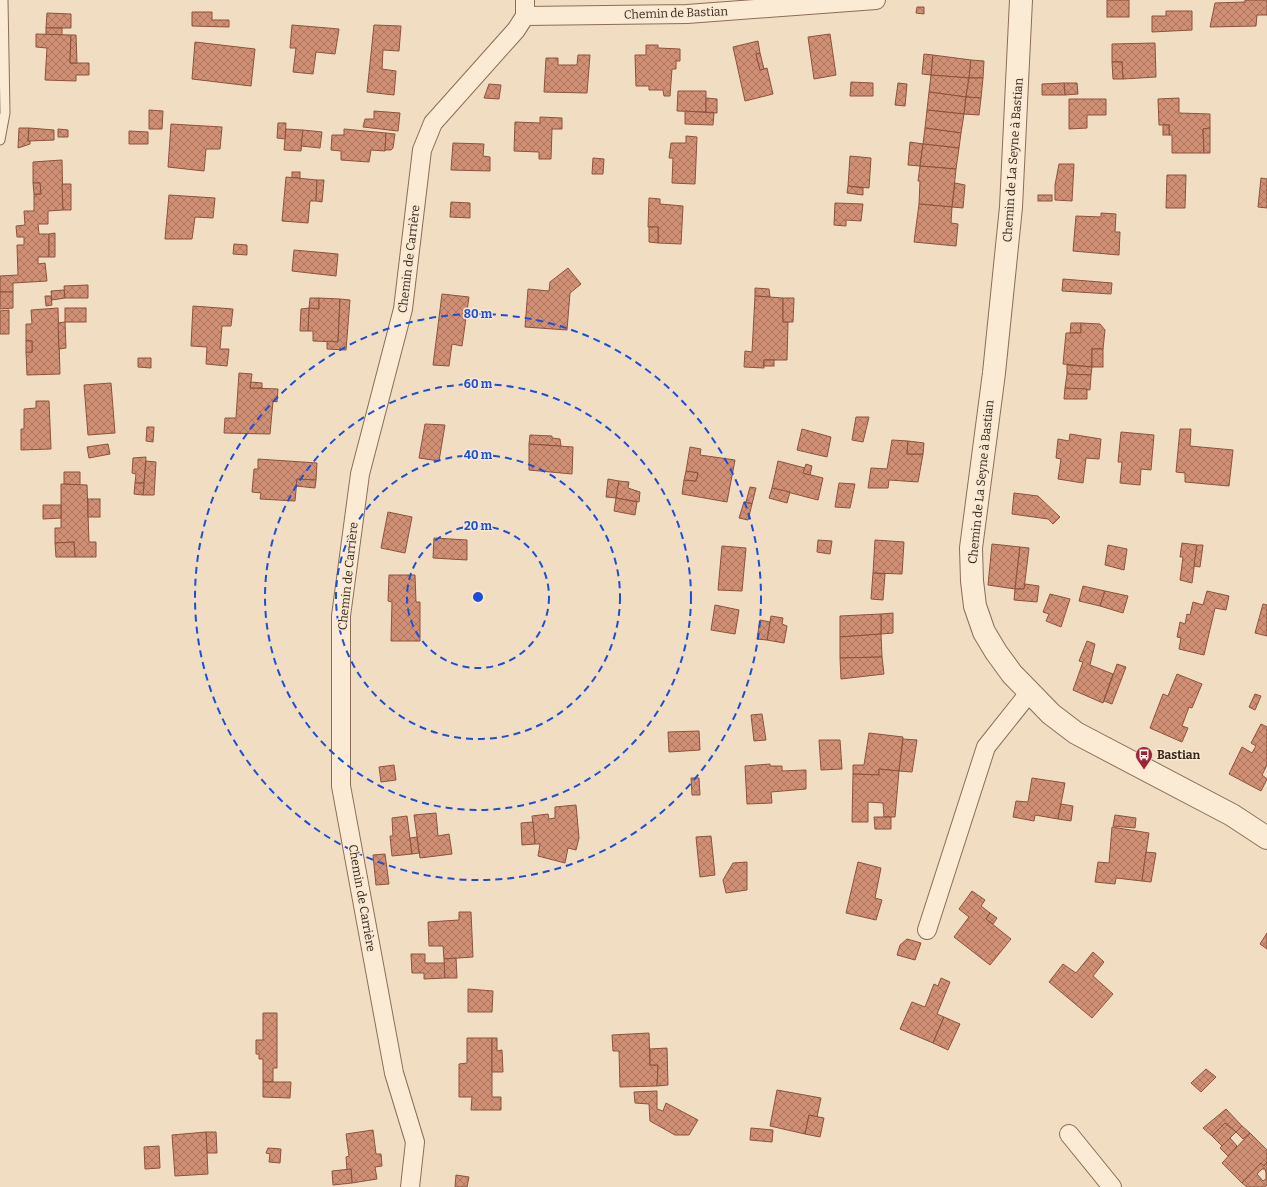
<svg xmlns="http://www.w3.org/2000/svg" width="1267" height="1187" viewBox="0 0 1267 1187" font-family="Bitter,serif">
<style>
.building{fill:url(#building-cross-hatch);stroke:#8c523c;fill-rule:evenodd}
.lines{fill:none;stroke-linecap:round;stroke-linejoin:round}
.service-casing{stroke:#8b6d58;stroke-width:11}
.minor-casing{stroke:#8b6d58;stroke-width:20}
.tertiary-casing{stroke:#8b6d58;stroke-width:24}
.service{stroke:#fbebd5;stroke-width:9}
.minor{stroke:#fbebd5;stroke-width:18}
.tertiary{stroke:#fbebd5;stroke-width:22}
.ring{fill:none;stroke:#1d4ed8;stroke-width:2;stroke-dasharray:7 5}
.labels{text-anchor:middle;dominant-baseline:central;stroke-width:3;stroke-linejoin:round;paint-order:stroke}
.street-label{font-size:12px;fill:#3a281d;stroke:#f7e8d2}
.poi-label{font-size:12px;font-weight:bold;fill:#3a281d;stroke:#f7e8d2;text-anchor:start}
.centre{fill:#1d4ed8;stroke:#f7e8d2;stroke-width:2}
.ring-label{font-size:12px;text-anchor:middle;font-weight:bold;fill:#1d4ed8;stroke:#f7e8d2;stroke-width:3;stroke-linejoin:round;paint-order:stroke}
</style>
<defs>
<pattern id="building-cross-hatch" width="8" height="8" patternUnits="userSpaceOnUse"><rect width="8" height="8" fill="#d19075"/><path d="M0 0l8 8M0 8l8-8" fill="none" stroke="#ab765f"/></pattern>
</defs>
<rect width="100%" height="100%" fill="#f1ddc1"/>
<g class="building">
<rect x="1107" y="0" width="22" height="17"/>
<polygon points="1245,0 1267,0 1267,15 1257,15 1256,26 1210,27 1215,3 1245,2"/>
<polygon points="917,7 924,7 924,14 916,13"/>
<polygon points="1166,11 1192,11 1192,30 1152,32 1152,16 1166,16"/>
<polygon points="192,12 212,12 212,20 229,20 229,27 192,26"/>
<polygon points="47,13 71,14 71,28 46,28"/>
<polygon points="292,25 339,29 335,54 316,52 313,74 293,72 296,48 290,48"/>
<polygon points="374,25 401,26 399,51 383,50 382,69 396,71 394,95 367,92"/>
<rect x="46" y="28" width="16" height="7"/>
<polygon points="36,34 71,35 70,63 89,63 89,75 76,75 76,81 45,80 47,48 36,47"/>
<polygon points="830,34 836,75 814,79 808,37"/>
<polygon points="71,35 76,35 77,63 70,63"/>
<polygon points="758,41 760,53 756,54 760,70 767,68 773,94 745,101 733,47"/>
<polygon points="195,42 255,49 251,86 192,79"/>
<polygon points="1155,43 1156,77 1123,79 1122,62 1112,62 1112,44"/>
<polygon points="646,45 658,45 658,48 680,49 680,61 676,61 676,69 672,69 670,96 664,96 663,90 649,90 649,86 636,86 635,55 646,55"/>
<polygon points="760,53 764,69 760,70 756,54"/>
<polygon points="924,54 933,55 931,75 922,74"/>
<polygon points="578,55 590,55 587,93 544,92 546,58 558,58 558,65 577,65"/>
<polygon points="933,55 971,60 969,78 931,75"/>
<polygon points="971,60 984,61 983,78 969,78"/>
<polygon points="1112,62 1122,62 1123,79 1113,79"/>
<polygon points="931,75 969,78 966,97 929,92"/>
<polygon points="969,78 983,78 981,98 966,97"/>
<polygon points="851,82 873,83 873,96 850,96"/>
<polygon points="898,83 907,84 905,106 895,105"/>
<polygon points="1064,83 1077,83 1078,94 1065,95"/>
<polygon points="1064,83 1065,95 1042,95 1042,84"/>
<polygon points="489,84 501,85 499,99 484,98"/>
<polygon points="678,91 706,91 706,112 677,111"/>
<polygon points="929,92 966,97 964,114 927,110"/>
<polygon points="966,97 981,98 979,115 964,114"/>
<polygon points="706,98 717,99 717,113 706,112"/>
<polygon points="1179,98 1179,113 1210,114 1210,128 1203,129 1204,153 1172,153 1172,135 1169,135 1169,125 1159,125 1158,99"/>
<polygon points="1069,99 1106,99 1106,115 1087,115 1087,128 1069,129"/>
<polygon points="149,110 163,111 162,129 149,129"/>
<polygon points="927,110 964,114 961,133 925,128"/>
<polygon points="374,111 400,113 398,131 363,127 365,119 374,119"/>
<polygon points="685,111 714,113 713,125 685,124"/>
<polygon points="540,117 562,118 562,129 552,129 551,159 539,159 539,152 514,151 515,122 540,123"/>
<polygon points="278,123 286,123 285,139 277,138"/>
<polygon points="171,124 222,127 220,149 206,149 204,171 168,167"/>
<rect x="1163" y="125" width="6" height="10"/>
<polygon points="19,128 29,128 28,141 30,141 30,144 18,148"/>
<polygon points="29,128 54,130 54,140 28,141"/>
<polygon points="925,128 961,133 959,148 923,144"/>
<polygon points="1210,128 1210,153 1204,153 1203,129"/>
<polygon points="58,129 68,130 68,137 58,137"/>
<polygon points="286,129 303,130 301,151 284,150"/>
<polygon points="344,129 386,133 385,151 371,150 369,162 341,160 341,151 331,150 332,135 344,135"/>
<polygon points="303,130 322,132 320,148 301,146"/>
<polygon points="129,131 148,132 148,144 129,144"/>
<polygon points="386,133 395,134 393,148 391,150 385,150"/>
<polygon points="686,136 697,137 695,184 672,183 673,158 669,158 671,143 686,143"/>
<polygon points="910,142 923,144 920,166 908,165"/>
<polygon points="453,143 484,144 483,156 490,157 490,171 451,170"/>
<polygon points="923,144 959,148 956,169 920,166"/>
<polygon points="850,156 871,158 869,188 848,186"/>
<polygon points="593,158 604,159 603,174 592,174"/>
<polygon points="62,160 63,210 48,211 48,224 38,224 39,234 49,234 49,257 38,257 38,264 45,263 47,281 13,283 13,292 0,292 0,276 18,275 17,245 24,245 24,237 17,237 16,226 25,225 24,211 34,211 34,194 41,194 40,183 33,183 33,162"/>
<polygon points="1059,164 1074,164 1072,201 1055,200 1055,185"/>
<polygon points="920,166 956,169 952,207 919,204 920,181 918,181"/>
<rect x="292" y="172" width="8" height="6"/>
<polygon points="1167,175 1186,175 1185,208 1166,208"/>
<polygon points="286,177 317,180 316,201 310,201 308,223 282,221"/>
<polygon points="1261,178 1267,179 1267,208 1258,207"/>
<polygon points="317,180 324,180 322,202 316,201"/>
<polygon points="33,183 40,183 41,194 34,194"/>
<polygon points="955,183 965,185 963,208 952,207"/>
<polygon points="62,184 71,184 71,210 63,210"/>
<polygon points="848,186 863,188 863,195 847,193"/>
<polygon points="169,195 215,198 213,218 195,217 192,239 165,239"/>
<rect x="1038" y="195" width="14" height="6"/>
<polygon points="649,198 660,199 660,204 683,206 681,244 658,243 658,227 648,227"/>
<polygon points="451,202 470,203 470,218 450,217"/>
<polygon points="835,203 863,204 861,221 846,220 846,226 834,225"/>
<polygon points="919,204 952,207 951,223 958,224 956,246 914,242"/>
<polygon points="1101,213 1116,214 1115,232 1120,232 1119,255 1073,251 1076,216 1101,217"/>
<polygon points="649,227 658,227 658,243 649,242"/>
<polygon points="55,233 55,257 49,257 49,234"/>
<polygon points="234,244 247,245 247,255 233,254"/>
<polygon points="294,250 338,254 336,276 292,271"/>
<polygon points="568,268 581,284 570,293 567,330 525,327 528,289 549,291 550,282"/>
<polygon points="1063,279 1112,283 1111,294 1062,291"/>
<polygon points="88,285 88,298 65,298 64,286"/>
<polygon points="755,288 769,289 770,297 755,296"/>
<polygon points="64,290 65,298 52,300 51,291"/>
<polygon points="0,292 13,292 13,308 0,309"/>
<polygon points="442,294 469,297 462,346 452,344 449,366 433,365"/>
<polygon points="45,296 51,296 52,305 46,306"/>
<polygon points="755,296 783,298 783,322 788,322 787,360 764,360 764,368 744,367 745,351 752,352"/>
<polygon points="310,298 319,298 319,309 309,308"/>
<polygon points="319,298 340,299 338,342 313,341 313,331 308,331 309,308 319,309"/>
<polygon points="783,298 794,298 793,322 783,322"/>
<polygon points="340,299 350,300 346,350 327,349 327,341 338,342"/>
<polygon points="193,306 233,309 231,326 222,326 220,349 229,349 227,366 206,364 207,347 191,346"/>
<polygon points="58,308 60,374 27,375 26,352 32,352 32,341 26,341 26,324 32,324 31,310"/>
<rect x="65" y="308" width="21" height="14"/>
<polygon points="309,308 308,331 300,331 301,309"/>
<polygon points="9,310 9,334 0,334 0,311"/>
<polygon points="65,322 66,348 59,349 58,323"/>
<polygon points="1071,323 1081,323 1081,333 1070,333"/>
<polygon points="1081,323 1100,324 1105,330 1103,349 1092,349 1092,367 1063,364 1066,333 1081,333"/>
<rect x="26" y="341" width="6" height="11"/>
<rect x="1092" y="349" width="11" height="18"/>
<polygon points="138,358 151,358 151,368 138,367"/>
<rect x="764" y="360" width="10" height="6"/>
<polygon points="1067,365 1092,367 1091,375 1067,374"/>
<polygon points="239,373 252,374 250,388 278,389 277,402 273,401 270,434 224,433 225,418 236,418"/>
<polygon points="1067,374 1091,375 1090,390 1065,388"/>
<polygon points="251,382 262,383 262,388 250,388"/>
<polygon points="111,383 115,433 88,435 84,385"/>
<polygon points="1065,388 1087,389 1087,399 1064,399"/>
<polygon points="36,401 49,401 51,449 21,450 21,429 24,429 24,409 36,408"/>
<polygon points="856,417 869,417 863,442 852,440"/>
<polygon points="425,424 445,425 439,461 419,458"/>
<polygon points="147,427 154,427 153,442 146,441"/>
<polygon points="802,429 831,437 827,457 797,450"/>
<polygon points="1180,429 1191,429 1190,446 1233,450 1229,486 1185,482 1185,473 1176,472"/>
<polygon points="1121,432 1154,435 1151,470 1141,469 1140,485 1120,483 1122,462 1118,462"/>
<polygon points="1070,434 1101,439 1099,459 1086,458 1083,483 1058,479 1061,459 1056,458 1058,439 1069,441"/>
<polygon points="530,435 552,436 552,438 560,439 561,446 529,444"/>
<polygon points="892,440 908,441 907,454 923,454 918,482 889,480 888,488 868,488 871,468 887,469"/>
<polygon points="908,441 924,443 923,454 907,454"/>
<polygon points="108,444 110,454 89,458 87,447"/>
<polygon points="529,444 573,447 572,474 529,470"/>
<polygon points="690,447 701,449 700,455 735,460 727,502 682,494 684,480 696,481 698,473 686,471"/>
<polygon points="146,457 144,483 135,483 136,474 132,473 133,458"/>
<polygon points="258,459 317,463 316,480 297,479 295,501 260,499 261,493 252,492 254,469 258,469"/>
<polygon points="146,461 156,462 154,495 143,495"/>
<polygon points="778,461 805,468 803,473 823,478 818,500 772,488"/>
<polygon points="806,464 812,466 810,475 803,473"/>
<polygon points="686,471 698,473 696,481 684,480"/>
<polygon points="64,472 80,472 80,485 64,484"/>
<polygon points="297,479 316,480 315,488 296,486"/>
<polygon points="608,479 619,481 616,498 606,497"/>
<polygon points="619,481 629,482 628,488 640,492 639,502 616,498"/>
<polygon points="135,483 144,483 143,495 134,494"/>
<polygon points="839,483 855,484 850,508 835,507"/>
<polygon points="61,484 87,485 89,542 96,542 96,557 75,557 74,542 55,543 55,528 61,528"/>
<polygon points="750,487 756,488 752,504 746,502"/>
<polygon points="772,488 790,492 787,503 769,498"/>
<polygon points="1014,493 1038,496 1060,517 1053,524 1048,519 1012,514"/>
<polygon points="616,498 637,502 635,515 614,511"/>
<rect x="88" y="499" width="12" height="18"/>
<polygon points="744,502 752,504 748,520 739,518"/>
<polygon points="43,505 61,505 61,518 43,519"/>
<polygon points="388,512 412,517 405,553 381,548"/>
<polygon points="434,538 467,540 467,560 433,558"/>
<polygon points="818,540 832,541 830,554 817,552"/>
<polygon points="875,540 904,542 902,574 873,573"/>
<polygon points="74,542 75,557 56,557 55,543"/>
<polygon points="1182,543 1197,545 1192,583 1180,580 1183,557 1180,557"/>
<polygon points="992,544 1020,547 1015,589 988,585"/>
<polygon points="1108,545 1127,549 1124,570 1105,565"/>
<polygon points="1197,545 1203,545 1200,567 1194,566"/>
<polygon points="722,546 746,548 742,591 718,590"/>
<polygon points="1020,547 1029,548 1024,589 1015,589"/>
<polygon points="873,573 885,574 883,600 871,599"/>
<polygon points="389,575 415,575 416,602 420,602 420,641 391,641 392,602 388,601"/>
<polygon points="1025,584 1039,586 1037,602 1014,600 1015,589 1024,589"/>
<polygon points="1083,586 1105,591 1100,606 1079,601"/>
<polygon points="1105,591 1128,596 1123,613 1100,606"/>
<polygon points="1207,591 1229,596 1226,610 1215,608 1204,655 1179,649 1181,638 1177,637 1180,622 1185,624 1187,614 1190,615 1193,602 1203,605"/>
<polygon points="1050,594 1070,599 1061,627 1046,621 1049,614 1043,612"/>
<polygon points="1263,604 1267,605 1267,636 1255,633"/>
<polygon points="715,605 739,610 735,634 711,630"/>
<polygon points="893,613 893,633 881,634 881,614"/>
<polygon points="881,614 881,634 840,637 840,616"/>
<polygon points="771,616 783,618 782,624 787,626 784,643 767,640"/>
<polygon points="760,620 770,622 767,640 757,639"/>
<polygon points="881,634 882,657 840,658 840,637"/>
<polygon points="1087,641 1095,644 1090,665 1113,674 1103,703 1073,690 1083,662 1079,661"/>
<polygon points="882,657 884,674 841,679 840,658"/>
<polygon points="1117,664 1126,667 1112,704 1104,701"/>
<polygon points="1177,674 1202,684 1192,708 1189,707 1182,726 1188,728 1182,742 1150,728 1163,694 1168,696"/>
<polygon points="1255,694 1261,696 1255,710 1249,707"/>
<polygon points="762,714 766,740 754,741 751,715"/>
<polygon points="1261,724 1267,727 1267,765 1262,775 1267,779 1261,791 1229,774 1242,747 1252,753 1256,746 1251,743"/>
<polygon points="699,731 700,750 669,752 668,732"/>
<polygon points="869,733 903,737 899,771 879,769 879,775 853,774 853,765 864,765"/>
<polygon points="903,739 917,740 912,772 899,771"/>
<polygon points="819,740 840,740 842,769 821,770"/>
<polygon points="770,764 770,766 782,766 782,771 806,770 806,789 771,792 772,803 747,804 745,766"/>
<polygon points="394,765 396,780 381,782 379,767"/>
<polygon points="879,769 899,771 895,817 884,817 883,803 868,802 868,822 852,822 853,774 879,775"/>
<polygon points="691,778 699,778 700,795 692,795"/>
<polygon points="1032,778 1065,783 1058,819 1035,815 1034,821 1013,817 1016,801 1028,802"/>
<polygon points="1061,804 1073,806 1071,821 1058,819"/>
<polygon points="576,805 579,838 576,850 568,848 565,863 538,856 540,844 535,844 532,816 548,814 549,819 555,818 555,807"/>
<polygon points="436,813 438,836 449,834 452,854 420,858 414,815"/>
<polygon points="1115,815 1136,818 1135,828 1113,826"/>
<polygon points="407,816 412,854 392,856 390,836 393,836 392,818"/>
<polygon points="874,817 891,817 891,829 875,829"/>
<polygon points="533,822 535,844 522,845 521,823"/>
<polygon points="1112,827 1149,833 1142,881 1116,878 1115,884 1095,882 1098,862 1109,863"/>
<polygon points="711,836 715,875 700,877 696,837"/>
<polygon points="417,837 419,853 412,854 410,838"/>
<polygon points="1146,852 1156,853 1151,882 1142,881"/>
<polygon points="385,854 389,884 376,885 373,855"/>
<polygon points="747,862 747,890 726,893 723,880 733,863"/>
<polygon points="858,862 881,868 875,898 882,900 876,920 846,913"/>
<polygon points="972,891 985,900 981,906 990,913 986,919 1011,939 990,965 954,937 969,917 959,909"/>
<polygon points="459,912 471,912 473,957 444,959 443,946 429,946 428,922 459,920"/>
<polygon points="990,913 997,918 993,924 986,919"/>
<polygon points="1267,933 1267,949 1260,944"/>
<polygon points="907,939 921,943 915,960 897,955 900,945"/>
<polygon points="1093,952 1104,962 1093,976 1113,994 1092,1018 1049,982 1063,964 1076,973"/>
<polygon points="411,954 425,954 425,963 445,963 445,978 424,979 424,973 412,973"/>
<polygon points="456,958 457,978 445,978 444,959"/>
<polygon points="941,978 950,982 937,1014 944,1017 933,1043 900,1029 912,1002 925,1007 934,984 938,986"/>
<polygon points="468,989 493,991 492,1012 468,1012"/>
<polygon points="263,1013 277,1013 277,1068 273,1068 273,1082 263,1082 263,1059 259,1059 259,1054 256,1054 256,1040 263,1040"/>
<polygon points="944,1017 960,1024 948,1050 933,1043"/>
<polygon points="649,1033 650,1065 658,1065 657,1086 620,1087 619,1051 613,1051 612,1035"/>
<polygon points="467,1038 492,1038 492,1097 501,1097 501,1110 471,1110 472,1097 459,1097 459,1064 467,1063"/>
<polygon points="492,1038 497,1038 497,1051 502,1050 503,1072 492,1072"/>
<polygon points="667,1048 668,1085 657,1086 658,1065 650,1065 650,1049"/>
<polygon points="1206,1069 1216,1077 1201,1092 1191,1083"/>
<polygon points="263,1082 291,1082 290,1098 263,1097"/>
<polygon points="777,1090 821,1098 817,1117 809,1115 805,1134 770,1126"/>
<polygon points="657,1091 657,1109 663,1111 666,1103 698,1120 689,1135 675,1135 650,1121 649,1104 635,1103 634,1092"/>
<polygon points="1226,1109 1242,1126 1236,1132 1225,1123 1212,1136 1203,1128"/>
<polygon points="809,1115 824,1118 820,1137 805,1134"/>
<polygon points="1225,1123 1236,1132 1222,1146 1212,1136"/>
<polygon points="1242,1126 1250,1133 1243,1139 1236,1132"/>
<polygon points="751,1128 773,1130 772,1142 750,1140"/>
<polygon points="373,1130 376,1154 381,1154 382,1166 375,1167 377,1179 352,1183 351,1169 347,1170 346,1157 349,1156 346,1134"/>
<polygon points="206,1132 216,1132 217,1153 207,1153"/>
<polygon points="206,1132 208,1174 175,1176 172,1135"/>
<polygon points="1250,1133 1267,1150 1267,1162 1264,1166 1261,1163 1242,1183 1222,1163"/>
<polygon points="1230,1138 1237,1146 1228,1156 1220,1148"/>
<polygon points="159,1146 160,1168 145,1169 144,1147"/>
<polygon points="268,1148 281,1149 280,1163 269,1162 270,1154 266,1153"/>
<path d="M1267,1162v23l-2,2h-18l-5,-4 19,-20 3,3zM1262,1169h3l1,4v6l-3,2 -6,-7z"/>
<polygon points="351,1169 352,1183 333,1185 332,1171"/>
<polygon points="456,1175 469,1177 467,1187 455,1187"/>
</g>
<g class="lines">
<defs>
<polyline id="service" points="0,140 5,113 3,0"/>
<g id="minor">
<polyline points="525,16 687,14 876,0"/>
<polyline points="927,930 986,747 1029,693"/>
<polyline points="1069,1134 1112,1187"/>
<polyline points="410,1187 415,1142 394,1073 341,786 341,616 360,474 403,309 422,150 433,123 516,30 525,16 525,0"/>
</g>
<polyline id="tertiary" points="1021,0 1011,207 994,373 971,548 972,581 975,606 984,632 996,652 1012,674 1051,714 1076,733 1232,815 1267,838"/>
</defs>
<use href="#service" class="service-casing"/>
<use href="#minor" class="minor-casing"/>
<use href="#tertiary" class="tertiary-casing"/>
<use href="#service" class="service"/>
<use href="#minor" class="minor"/>
<use href="#tertiary" class="tertiary"/>
</g>
<g class="ring">
<circle cx="478" cy="597" r="71"/>
<circle cx="478" cy="597" r="142"/>
<circle cx="478" cy="597" r="213"/>
<circle cx="478" cy="597" r="283"/>
</g>
<defs>
<symbol id="bus-pin" viewBox="-11 -11 22 30"><path d="M0 17L-7.5 6A9.5 9.5 0 1 1 7.5 6Z" fill="#9e2433" stroke="#f7e8d2"/><path d="M-5-6H5V4H4V6H2V4H-2V6H-4V4H-5ZM-3.5-4V0h7V-4ZM-3.5 1.2v1.5H-2V1.2ZM2 1.2v1.5H3.5V1.2Z" fill="#fff"/></symbol>
</defs>
<g fill-rule="evenodd">
<use href="#bus-pin" x="1134" y="745" width="20" height="27"/>
</g>
<g class="labels">
<g class="street-label">
<text transform="translate(676 13) rotate(-2)">Chemin de Bastian</text>
<text transform="translate(1013 160) rotate(-86)">Chemin de La Seyne à Bastian</text>
<text transform="translate(409 259) rotate(-83)">Chemin de Carrière</text>
<text transform="translate(981 482) rotate(-84)">Chemin de La Seyne à Bastian</text>
<text transform="translate(348 576) rotate(-84)">Chemin de Carrière</text>
<text transform="translate(362 898) rotate(80)">Chemin de Carrière</text>
</g>
<g class="poi-label">
<text x="1157" y="755">Bastian</text>
</g>
</g>
<circle cx="478" cy="597" r="6" class="centre"/>
<g class="ring-label">
<text x="478" y="318">80 m</text>
<text x="478" y="388">60 m</text>
<text x="478" y="459">40 m</text>
<text x="478" y="530">20 m</text>
</g>
</svg>
